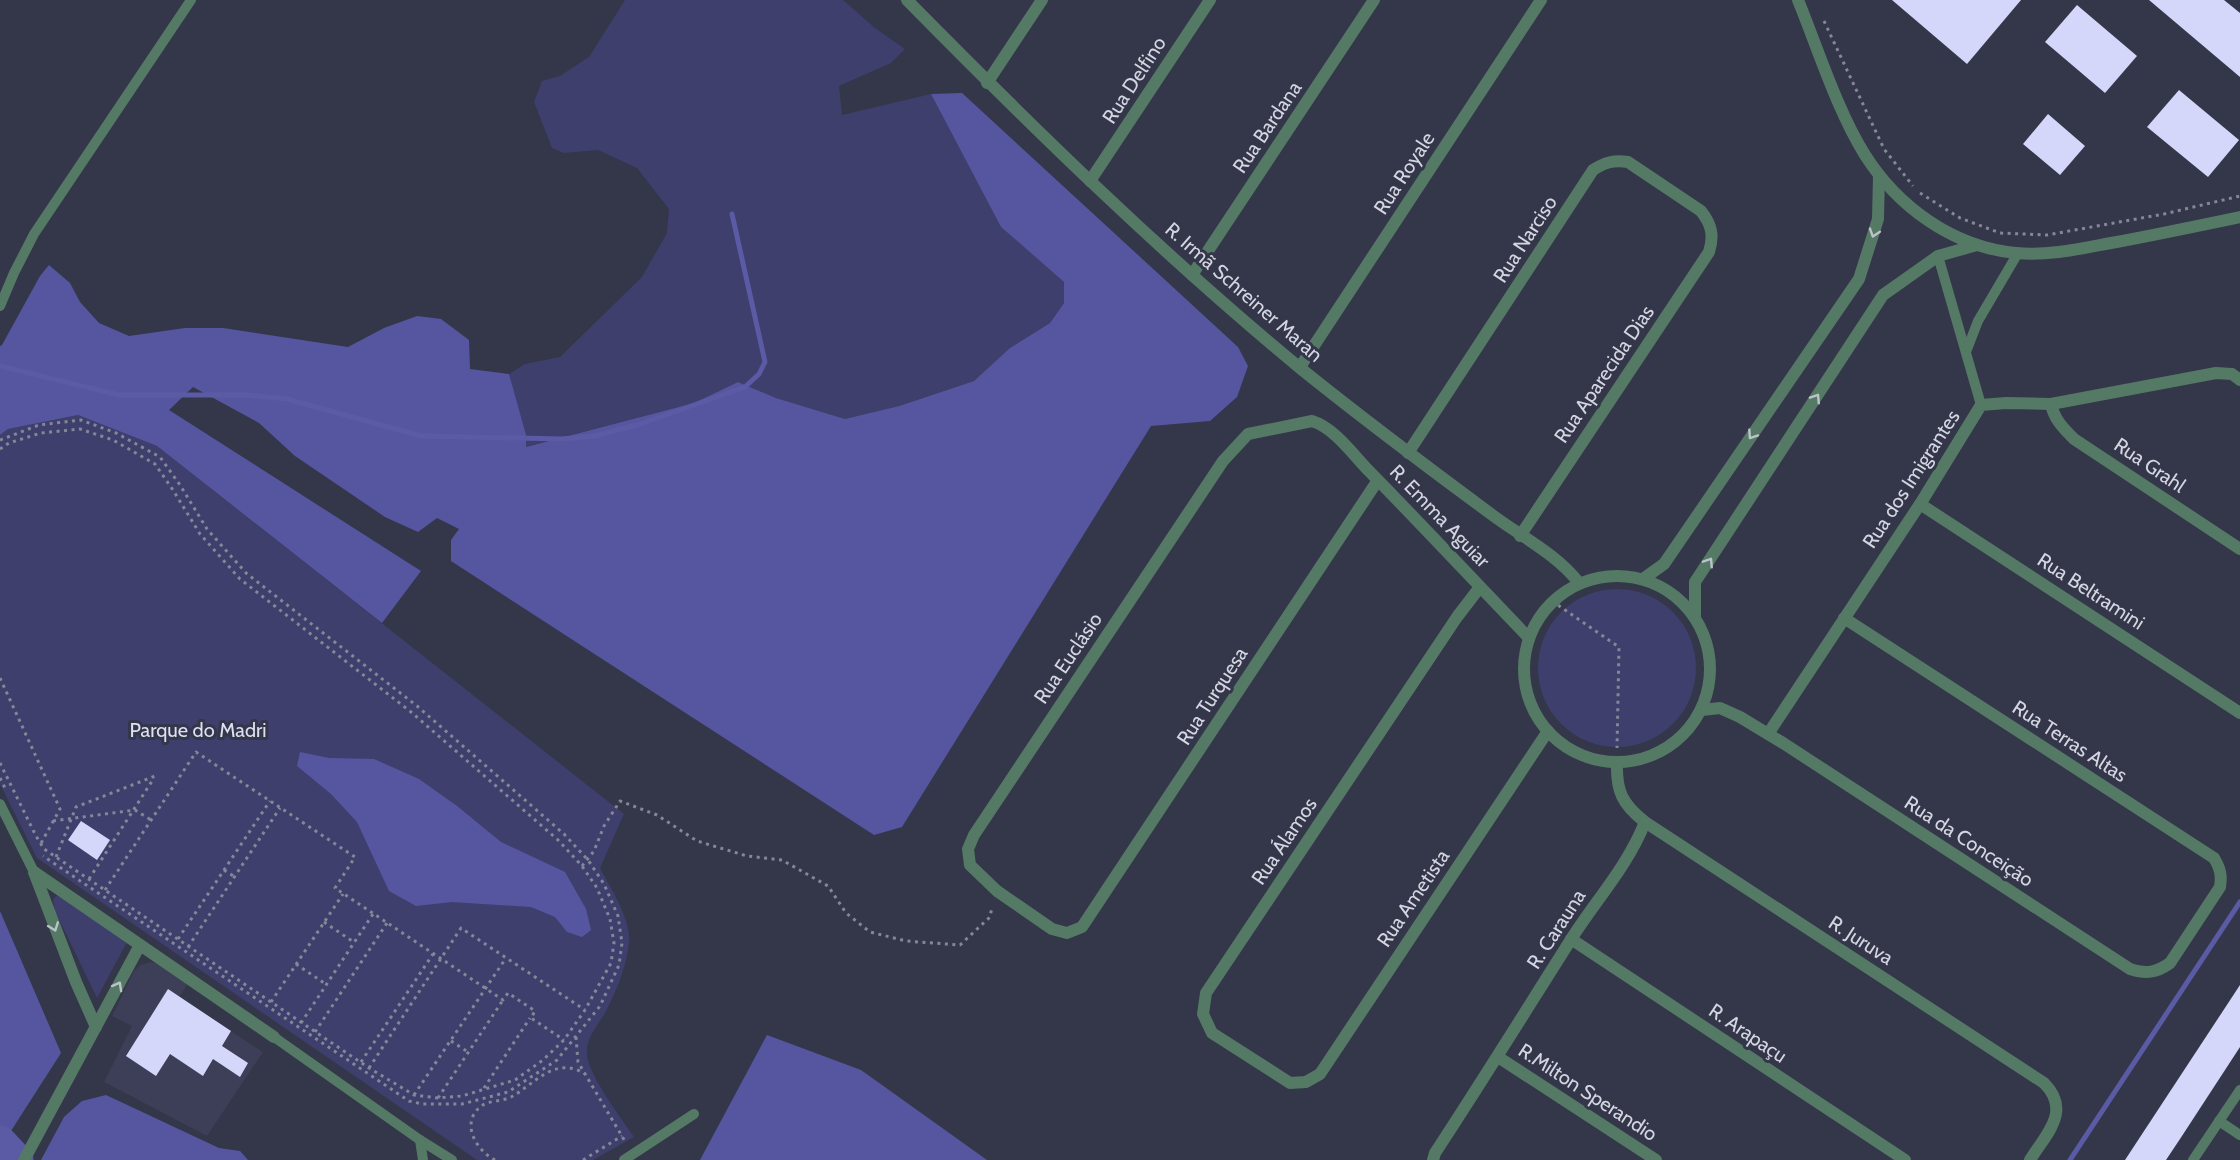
<svg xmlns="http://www.w3.org/2000/svg" width="2240" height="1160" viewBox="0 0 2240 1160" font-family="Cabin,sans-serif">
<style>
.built{fill:#3d3e57}
.green{fill:#3e3f6d}
.forest{fill:#5656a0}
.lines{fill:none;stroke-linecap:round;stroke-linejoin:round}
.stream{stroke:#5a5aa5;stroke-width:5}
.river{stroke:#5a5aa5;stroke-width:33}
.building{fill:#d4d7f9}
.path{stroke:#858797;stroke-width:3;stroke-dasharray:3 4.5;stroke-linecap:butt}
.lane{stroke:#547965;stroke-width:10}
.street{stroke:#547965;stroke-width:12}
.oneway{stroke:#bac3c9}
.labels{text-anchor:middle;dominant-baseline:central;stroke-width:6;stroke-linejoin:round;paint-order:stroke}
.street-label{font-size:20px;fill:#d4d5e2;stroke:#343649}
.park-label{font-size:20px;fill:#dddff4;stroke:#343649}
</style>
<rect width="100%" height="100%" fill="#343649"/>
<polygon class="built" points="150,962 159,964 188,984 179,997 263,1052 207,1136 104,1082 132,1026 112,1016 134,971 141,965"/>
<g class="green">
<polygon points="625,0 843,0 875,28 905,49 891,63 839,86 842,115 931,94 1001,227 1064,282 1064,303 1050,323 1013,346 974,381 895,407 845,419 776,398 738,382 694,403 525,447 509,374 525,364 560,357 642,277 667,233 669,209 637,168 598,150 564,153 552,148 534,102 542,81 560,76 589,57"/>
<path d="M78,415l79,31 467,368 -24,54c10,19 27,45 29,67 1,24 -13,58 -24,78 -8,14 -19,24 -18,41 1,21 35,65 47,83l-41,23h-116l-440,-302 -37,-74v-349l8,-6z"/>
<circle cx="1617" cy="668" r="79"/>
<polygon points="56,896 62,897 127,942 97,998 55,911 53,900"/>
</g>
<g class="forest">
<polygon points="962,93 1238,347 1248,366 1237,397 1210,421 1151,426 902,827 874,835 451,561 451,540 459,529 437,518 418,532 385,517 295,456 259,423 193,387 169,410 421,571 382,623 157,446 78,415 8,429 0,435 0,346 2,345 40,276 49,265 70,283 80,302 99,323 129,336 185,328 223,328 348,347 384,328 417,316 441,319 469,340 470,369 509,374 526,435 526,447 694,403 738,382 776,398 845,419 899,406 974,381 1010,348 1050,323 1064,303 1064,282 1001,227 931,94"/>
<polygon points="300,752 329,758 374,759 419,779 457,806 501,842 565,872 586,909 591,930 582,937 567,932 555,917 531,907 452,902 416,906 389,891 357,822 331,794 297,766"/>
<polygon points="0,911 61,1053 0,1148"/>
<polygon points="767,1035 861,1070 987,1160 700,1160"/>
<polygon points="106,1095 219,1148 240,1151 248,1160 41,1160 64,1117 82,1101"/>
</g>
<g class="lines">
<g class="stream">
<polyline points="0,366 119,395 247,395 287,399 421,436 561,439 595,436 640,424 745,387 759,374 765,362 732,214"/>
<polyline points="2070,1160 2240,902"/>
</g>
<polyline class="river" points="0,1142 17,1160"/>
</g>
<g class="building">
<polygon points="1892,0 2021,0 1967,64"/>
<polygon points="2149,0 2224,0 2240,13 2240,77"/>
<polygon points="2077,5 2137,56 2105,93 2045,42"/>
<polygon points="2179,90 2239,140 2208,177 2147,127"/>
<polygon points="2048,114 2085,146 2060,175 2023,144"/>
<polygon points="81,821 110,840 97,860 68,840"/>
<polygon points="2240,985 2240,1047 2180,1139 2166,1160 2125,1160"/>
<polygon points="168,989 231,1031 222,1046 248,1063 240,1077 213,1059 203,1076 170,1054 156,1076 126,1056"/>
</g>
<g class="lines">
<g class="path">
<polyline points="1824,21 1884,149 1913,186"/>
<polyline points="1920,193 1960,218 2000,233 2047,235 2164,214 2240,196"/>
<polyline points="0,440 39,425 81,420 116,433 160,457 180,485 207,529 246,573 417,706 564,834 588,860 604,884 618,916 622,943 619,965 600,1006 557,1060 508,1092 462,1104 422,1104 409,1101 43,856"/>
<polyline points="0,449 9,443 41,433 80,429 113,440 155,464 173,490 200,534 240,579 411,712 558,840 582,866 597,888 610,919 614,943 611,963 585,1010 564,1040 543,1060 515,1080 462,1096 438,1098 414,1095 369,1068 44,849 36,836 0,763"/>
<polyline points="1552,601 1619,647 1617,748"/>
<polyline points="0,678 60,809 40,845"/>
<polyline points="0,778 6,790"/>
<polyline points="53,821 135,810 151,820"/>
<polyline points="56,857 76,807 155,776"/>
<polyline points="582,866 594,851 604,826 620,801 657,815 697,841 747,856 782,860 828,886 846,913 870,932 906,941 960,945 990,917 992,907"/>
<polyline points="224,870 235,877"/>
<polyline points="89,879 154,778"/>
<polyline points="105,890 196,752 355,857 335,888 503,1000 508,993 535,1011 531,1018 564,1040"/>
<polyline points="324,922 355,943"/>
<polyline points="178,939 270,801"/>
<polyline points="188,947 280,808"/>
<polyline points="296,964 327,985"/>
<polyline points="271,1002 343,894"/>
<polyline points="301,1023 373,914"/>
<polyline points="315,1032 387,923"/>
<polyline points="576,1037 578,1062 626,1143"/>
<polyline points="451,1041 468,1052"/>
<polyline points="361,1062 433,954"/>
<polyline points="369,1068 461,928 585,1010"/>
<polyline points="484,1088 530,1018"/>
<polyline points="414,1095 506,958"/>
<polyline points="438,1098 503,1000"/>
<path d="M495,1160c-18,-9 -35,-36 -15,-53 8,-7 21,-5 31,-10 24,-13 44,-42 74,-23"/>
<polyline points="583,1160 622,1136"/>
</g>
<g class="lane">
<polyline points="1938,256 1981,405"/>
<polyline points="0,306 14,273 34,234 191,0"/>
<polyline points="1966,352 1978,321 2018,253"/>
<polyline points="0,804 34,872"/>
<polyline points="274,1037 420,1140 452,1160"/>
<polyline points="2219,1121 2240,1135"/>
<polyline points="420,1140 423,1160"/>
<polyline points="624,1160 694,1114"/>
<polyline points="2193,1160 2240,1090"/>
</g>
<g class="street">
<path d="M907,0c126,128 255,254 393,368 62,50 126,98 191,146 29,22 66,40 88,69"/>
<path d="M1798,0c20,49 39,110 67,155 33,52 88,92 151,98 32,3 63,-4 95,-10 43,-8 86,-17 129,-26"/>
<polyline points="987,83 1042,0"/>
<polyline points="1090,181 1210,0"/>
<polyline points="1192,275 1374,0"/>
<polyline points="1300,367 1541,0"/>
<path d="M2051,404c3,15 12,24 23,35l166,110"/>
<path d="M1408,453l185,-283c12,-8 21,-10 35,-8l73,49c11,14 13,25 8,41l-189,284"/>
<path d="M1378,480l-296,447 -15,6 -15,-4 -55,-38 -27,-26 -2,-16 6,-14 249,-374 25,-27 64,-13c23,7 42,35 58,51 54,55 106,111 159,166"/>
<polyline points="1920,504 2240,713"/>
<circle cx="1617" cy="669" r="93"/>
<polyline points="1643,579 1664,564 1859,279 1878,219 1879,175"/>
<polyline points="1480,587 1457,617 1206,993 1203,1014 1212,1033 1290,1083 1306,1082 1320,1074 1548,731"/>
<polyline points="1695,616 1695,582 1883,295 1938,256 1977,245"/>
<path d="M1702,710l18,-2 20,9 43,26 347,226c16,5 26,4 40,-6l50,-76c2,-12 0,-19 -6,-29l-370,-240"/>
<polyline points="1768,734 1922,501 1981,405 2006,403 2051,404 2216,373 2232,374 2240,380"/>
<path d="M1617,762c-1,29 5,42 28,60l399,261c28,28 2,51 -14,77"/>
<polyline points="34,872 274,1037"/>
<polyline points="34,872 76,982 96,1027"/>
<polyline points="1571,939 1905,1160"/>
<polyline points="1498,1057 1656,1160"/>
<polyline points="24,1160 140,945"/>
<path d="M1433,1160l2,-7c46,-70 90,-141 135,-212 25,-40 58,-75 75,-119"/>
</g>
</g>
<defs><path id="oneway-chevron" d="M-2-3.5L2.5 0L-2 3.5" fill="none" stroke-width="1.6" stroke-linecap="round" stroke-linejoin="round" transform="scale(1.5)"/></defs>
<g class="oneway">
<use href="#oneway-chevron" transform="translate(1874 233) rotate(108)"/>
<use href="#oneway-chevron" transform="translate(1816 398) rotate(-57)"/>
<use href="#oneway-chevron" transform="translate(1752 435) rotate(124)"/>
<use href="#oneway-chevron" transform="translate(1709 562) rotate(-57)"/>
<use href="#oneway-chevron" transform="translate(54 927) rotate(69)"/>
<use href="#oneway-chevron" transform="translate(118 986) rotate(-61)"/>
</g>
<g class="labels">
<g class="street-label">
<text transform="translate(1134 80) rotate(-57)">Rua Delfino</text>
<text transform="translate(1267 127) rotate(-56)">Rua Bardana</text>
<text transform="translate(1404 173) rotate(-57)">Rua Royale</text>
<text transform="translate(1525 239) rotate(-57)">Rua Narciso</text>
<text transform="translate(1244 292) rotate(41)">R. Irmã Schreiner Maran</text>
<text transform="translate(1604 374) rotate(-56)">Rua Aparecida Dias</text>
<text transform="translate(2150 465) rotate(34)">Rua Grahl</text>
<text transform="translate(1911 479) rotate(-57)">Rua dos Imigrantes</text>
<text transform="translate(1440 516) rotate(46)">R. Emma Aguiar</text>
<text transform="translate(2091 591) rotate(33)">Rua Beltramini</text>
<text transform="translate(1068 658) rotate(-56)">Rua Euclásio</text>
<text transform="translate(1212 696) rotate(-57)">Rua Turquesa</text>
<text transform="translate(2070 741) rotate(33)">Rua Terras Altas</text>
<text transform="translate(1284 841) rotate(-56)">Rua Álamos</text>
<text transform="translate(1969 841) rotate(33)">Rua da Conceição</text>
<text transform="translate(1413 898) rotate(-56)">Rua Ametista</text>
<text transform="translate(1556 929) rotate(-57)">R. Carauna</text>
<text transform="translate(1861 940) rotate(33)">R. Juruva</text>
<text transform="translate(1748 1033) rotate(34)">R. Arapaçu</text>
<text transform="translate(1588 1092) rotate(33)">R.Milton Sperandio</text>
</g>
<g class="park-label">
<text x="198" y="730">Parque do Madri</text>
</g>
</g>
</svg>
